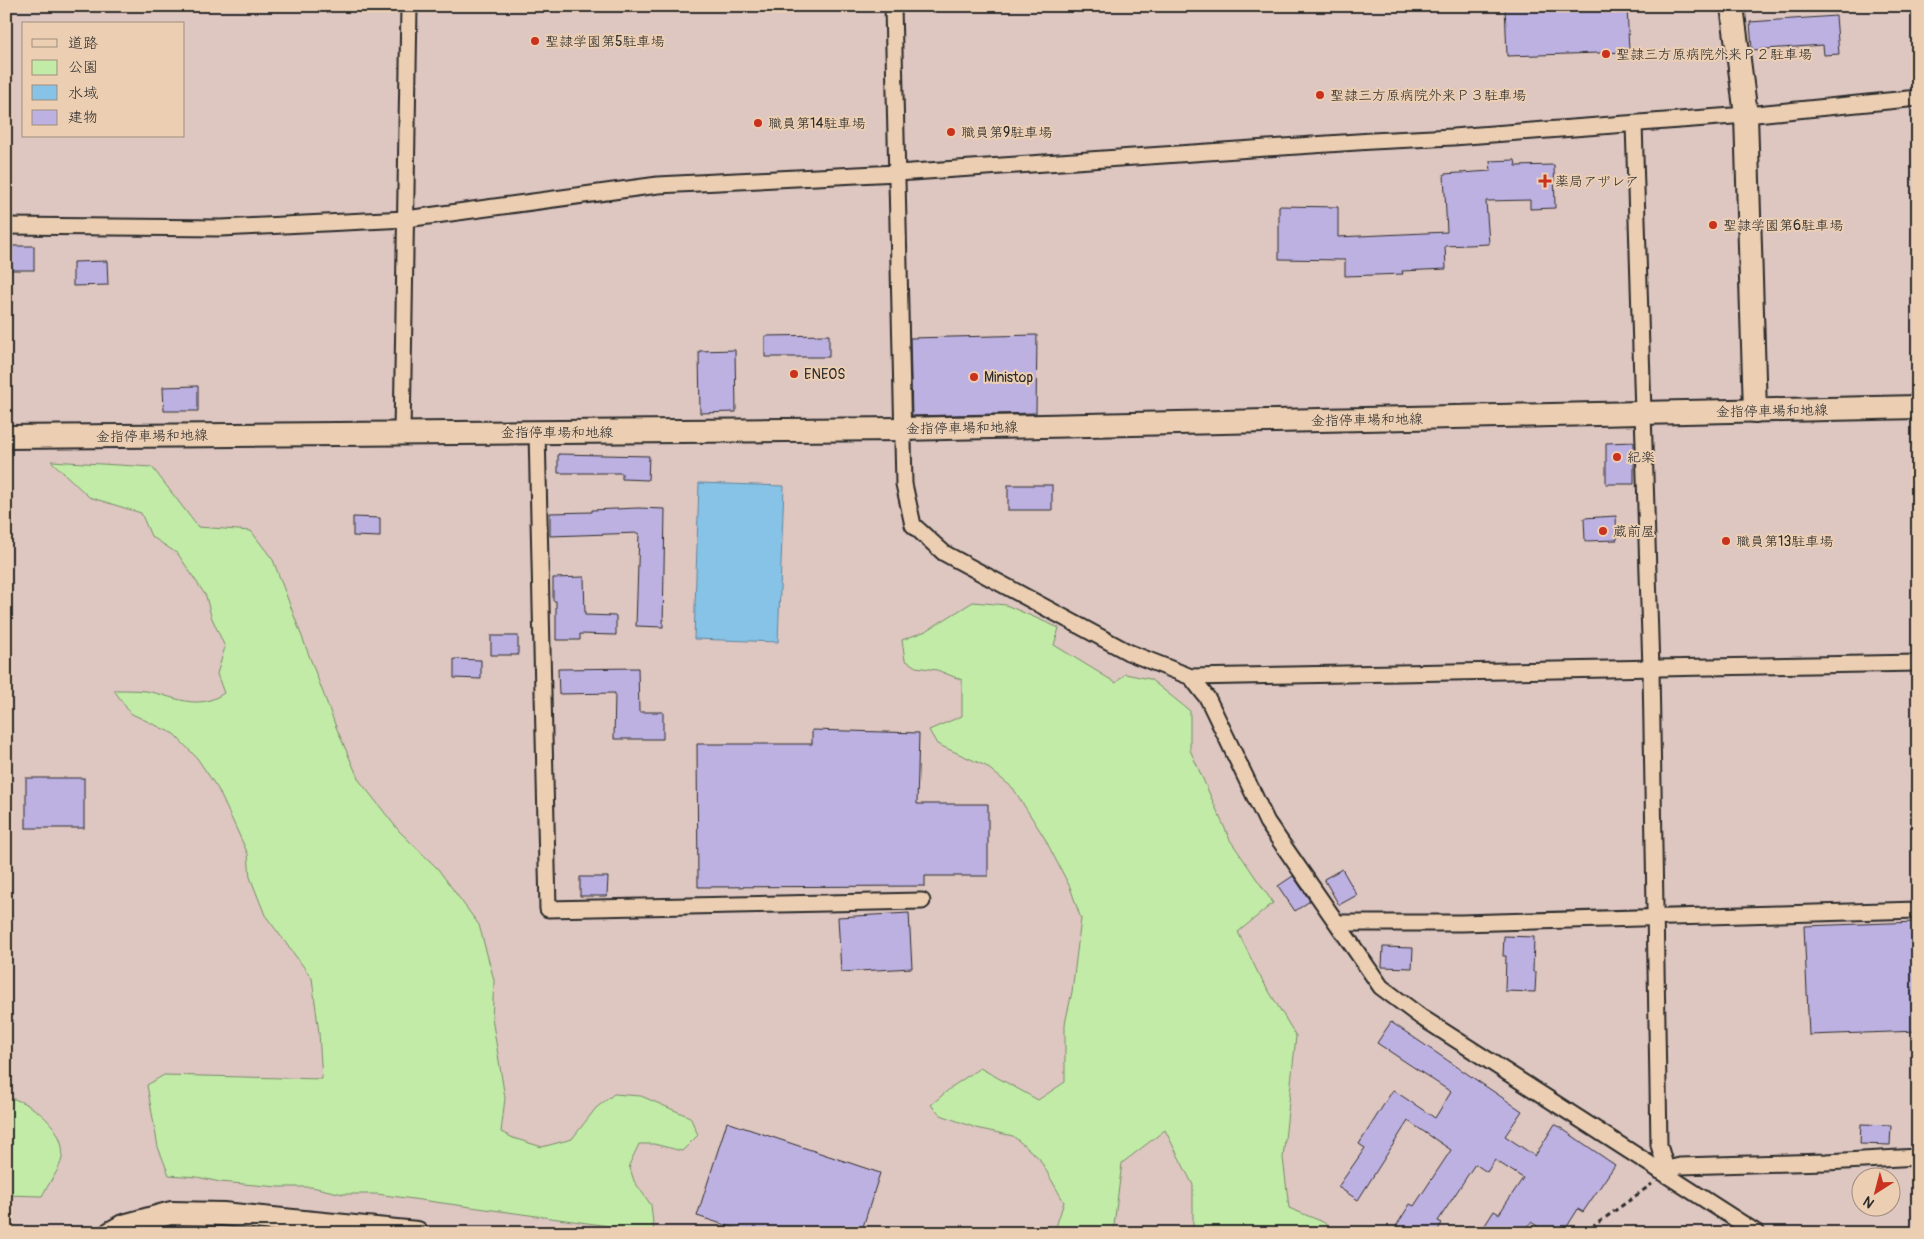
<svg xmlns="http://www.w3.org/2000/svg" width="1924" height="1239" viewBox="0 0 1924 1239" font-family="Pangolin,'Klee One',sans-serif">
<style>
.green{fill:#c2eba7;stroke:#768b69}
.water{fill:#86c3e6;stroke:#62869b}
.building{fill:#bdb1e2;stroke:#2b2b2b}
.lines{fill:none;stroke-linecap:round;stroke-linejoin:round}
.street-casing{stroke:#2b2b2b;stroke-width:19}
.secondary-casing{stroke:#2b2b2b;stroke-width:26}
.path{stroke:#2b2b2b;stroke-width:3;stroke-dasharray:5 4;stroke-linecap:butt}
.street{stroke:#eccfb3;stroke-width:15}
.secondary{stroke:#eccfb3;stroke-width:22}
.poi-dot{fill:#c8321e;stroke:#eccfb3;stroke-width:2}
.labels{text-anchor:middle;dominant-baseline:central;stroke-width:4;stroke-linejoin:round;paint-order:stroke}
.poi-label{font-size:14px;fill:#2b2b2b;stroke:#eccfb3;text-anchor:start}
.street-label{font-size:14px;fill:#2b2b2b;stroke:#eccfb3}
</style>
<rect width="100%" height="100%" fill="#dec6c1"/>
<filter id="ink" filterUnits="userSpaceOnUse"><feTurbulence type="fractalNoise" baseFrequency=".02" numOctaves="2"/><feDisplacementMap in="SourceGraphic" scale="10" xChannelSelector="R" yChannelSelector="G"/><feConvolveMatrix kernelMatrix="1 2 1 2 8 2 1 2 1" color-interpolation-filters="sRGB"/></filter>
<g filter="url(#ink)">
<g class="green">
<path d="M51,461l101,6 46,60 53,4 22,29 63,167 23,53 40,51 39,38 41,56 15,55 -2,38 13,80 -4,34 12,6 29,9 30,-8 24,-31 18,-14 27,2 49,21 8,18 -16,16 -28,-7h-15l-10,21 5,16 17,24 3,28h-20l-25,-7 -232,-32h-34l-31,-7h-33l-59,-5 -23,-5 -28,-2 -11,-28 -11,-62 17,-10 158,4 -3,-46 -7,-55 -47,-63 -15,-38 -2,-23 -30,-65 -21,-31 -23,-24 -44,-21 -16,-23c11,0 21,0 32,1 28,5 51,21 78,2l-7,-19 8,-27 -14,-31 -5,-20 -28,-42 -27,-18 -10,-23 -52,-16z"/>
<polygon points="973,602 1006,605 1059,628 1054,645 1116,683 1125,674 1150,679 1190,711 1190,750 1230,840 1273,903 1238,932 1258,973 1296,1036 1283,1158 1289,1208 1323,1222 1337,1233 1193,1233 1193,1185 1165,1130 1122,1163 1113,1233 1054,1233 1064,1202 1039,1158 1013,1136 976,1128 941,1115 931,1105 953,1086 980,1068 1038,1100 1065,1082 1065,1024 1072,992 1081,919 1070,887 1044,837 1013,788 986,766 937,744 929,730 962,716 962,680 937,670 916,667 905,660 902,640 926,631"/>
<path d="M6,1097c25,4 61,32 56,61 -2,11 -15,28 -20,38l-36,-1z"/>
</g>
<polygon class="water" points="699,483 784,486 778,642 694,639"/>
<g class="building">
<polygon points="1505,6 1627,6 1629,52 1507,56"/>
<polygon points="1836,16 1839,54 1824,55 1823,45 1752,50 1750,22"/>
<polygon points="1515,160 1516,166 1554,165 1555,208 1530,209 1530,200 1486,201 1489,244 1445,246 1446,269 1402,271 1403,274 1345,276 1345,260 1279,259 1279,206 1338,207 1338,237 1447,232 1444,174 1491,171 1490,161"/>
<rect x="6" y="246" width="28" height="24"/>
<polygon points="107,261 108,285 73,286 73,262"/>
<polygon points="829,335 829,357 765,357 765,336"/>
<polygon points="1037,335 1036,413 912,416 910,338"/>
<polygon points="735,350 736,412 700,413 699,351"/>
<polygon points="198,386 198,411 164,411 163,387"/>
<polygon points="1634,442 1634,484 1606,484 1606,443"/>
<polygon points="558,454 649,456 648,480 622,479 622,473 558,473"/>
<rect x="1008" y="485" width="44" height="25"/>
<polygon points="638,508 665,509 663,627 636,626 639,533 550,536 550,513 592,512 592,510"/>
<polygon points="1616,516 1617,540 1585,541 1584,518"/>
<polygon points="353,517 380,518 380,537 353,536"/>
<polygon points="584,577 585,615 616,616 616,635 580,634 580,640 556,640 556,601 553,601 553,578"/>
<rect x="491" y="636" width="27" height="19"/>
<polygon points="454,659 481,660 481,679 454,678"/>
<polygon points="638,668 639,712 663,712 663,739 614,739 615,693 559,694 558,669"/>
<polygon points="812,730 919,733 917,804 988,804 988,876 925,876 925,886 698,887 697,744 812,744"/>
<rect x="26" y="778" width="58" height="50"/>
<polygon points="1342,869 1357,895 1339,905 1324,879"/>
<polygon points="1293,876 1310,901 1295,911 1278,886"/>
<polygon points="580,877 608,877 607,896 580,896"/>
<polygon points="909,913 912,968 841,972 838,917"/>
<polygon points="1918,922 1918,1031 1809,1035 1804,926"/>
<polygon points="1504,936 1534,937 1533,972 1536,972 1535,992 1505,991 1506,956 1503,956"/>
<polygon points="1383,947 1413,948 1412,968 1382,967"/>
<polygon points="1391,1022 1522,1111 1505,1136 1535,1156 1555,1124 1615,1165 1583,1212 1578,1209 1563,1233 1548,1233 1531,1222 1524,1233 1480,1233 1494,1211 1499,1214 1523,1178 1495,1160 1487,1172 1475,1164 1438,1221 1442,1223 1436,1233 1404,1233 1395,1228 1410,1204 1414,1206 1451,1150 1408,1121 1358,1200 1338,1187 1365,1148 1359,1144 1393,1090 1435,1118 1451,1092 1377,1043"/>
<polygon points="727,1122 880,1173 861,1233 750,1233 697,1216"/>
<polygon points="1861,1124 1891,1125 1890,1145 1860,1144"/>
</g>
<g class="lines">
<defs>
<g id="street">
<polyline points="893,6 904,484 913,525 944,553 1128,652 1191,677 1918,663"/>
<polyline points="1634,124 1651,669 1659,1145 1664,1162 1660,1171 1680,1166 1826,1162 1918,1157"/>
<polyline points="6,226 221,228 406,219 658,185 897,173 1372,141 1453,137 1746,115 1918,98"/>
<polyline points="537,432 548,909 922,901"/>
<polyline points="402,434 409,6"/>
<polyline points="1191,677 1208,699 1267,822 1381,987 1421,1017 1757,1233"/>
<polyline points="1338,923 1461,923 1918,910"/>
</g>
<g id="secondary">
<polyline points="1732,6 1746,115 1755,411"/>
<polyline points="6,437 902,429 1918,407"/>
<polyline points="111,1233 123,1226 171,1213 223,1214 417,1233"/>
</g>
</defs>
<use href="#street" class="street-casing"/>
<use href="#secondary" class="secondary-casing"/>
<polyline class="path" points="1584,1233 1652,1184"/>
<use href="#street" class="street"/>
<use href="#secondary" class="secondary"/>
</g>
</g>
<g class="poi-dot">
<circle cx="535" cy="41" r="5"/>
<circle cx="1606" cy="54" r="5"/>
<circle cx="1320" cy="95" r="5"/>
<circle cx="758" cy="123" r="5"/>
<circle cx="951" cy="132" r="5"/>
<path d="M1542.5 173.5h5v5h5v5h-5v5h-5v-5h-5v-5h5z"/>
<circle cx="1713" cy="225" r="5"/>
<circle cx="794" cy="374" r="5"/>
<circle cx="974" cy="377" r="5"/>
<circle cx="1617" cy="457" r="5"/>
<circle cx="1603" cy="531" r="5"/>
<circle cx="1726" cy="541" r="5"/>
</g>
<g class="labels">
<g class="poi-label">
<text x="545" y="41">聖隷学園第5駐車場</text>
<text x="1616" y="54">聖隷三方原病院外来Ｐ２駐車場</text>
<text x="1330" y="95">聖隷三方原病院外来Ｐ３駐車場</text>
<text x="768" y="123">職員第14駐車場</text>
<text x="961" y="132">職員第9駐車場</text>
<text x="1555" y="181">薬局アザレア</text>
<text x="1723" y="225">聖隷学園第6駐車場</text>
<text x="804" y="374">ENEOS</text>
<text x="984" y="377">Ministop</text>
<text x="1627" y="457">紀楽</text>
<text x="1613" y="531">蔵前屋</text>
<text x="1736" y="541">職員第13駐車場</text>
</g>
<g class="street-label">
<text transform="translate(1772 411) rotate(-1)">金指停車場和地線</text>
<text transform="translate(1367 420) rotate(-1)">金指停車場和地線</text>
<text transform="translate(962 428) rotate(-1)">金指停車場和地線</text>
<text x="557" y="432">金指停車場和地線</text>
<text transform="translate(152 436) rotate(-1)">金指停車場和地線</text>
</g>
</g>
<rect width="1924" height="1239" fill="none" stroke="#eccfb3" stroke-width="25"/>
<rect x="12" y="12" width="1899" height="1214" fill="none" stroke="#2b2b2b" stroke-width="2" filter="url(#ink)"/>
<rect x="22" y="22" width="162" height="115" fill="#eccfb3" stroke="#9f8d7d"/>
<rect x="32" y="39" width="25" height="8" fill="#eccfb3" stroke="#9f8d7d"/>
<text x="68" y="48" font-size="15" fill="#2b2b2b">道路</text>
<rect x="32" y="60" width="25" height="15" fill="#c2eba7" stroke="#9f8d7d"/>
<text x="68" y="72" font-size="15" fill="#2b2b2b">公園</text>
<rect x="32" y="85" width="25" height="15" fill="#86c3e6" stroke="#9f8d7d"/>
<text x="68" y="98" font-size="15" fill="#2b2b2b">水域</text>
<rect x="32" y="110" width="25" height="15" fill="#bdb1e2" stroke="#9f8d7d"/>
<text x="68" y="122" font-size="15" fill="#2b2b2b">建物</text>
<g transform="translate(1876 1192) rotate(216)"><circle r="24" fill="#eccfb3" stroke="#9f8d7d"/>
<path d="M0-4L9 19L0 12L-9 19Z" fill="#c8321e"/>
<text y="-8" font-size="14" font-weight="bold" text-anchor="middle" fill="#2b2b2b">N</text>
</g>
</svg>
